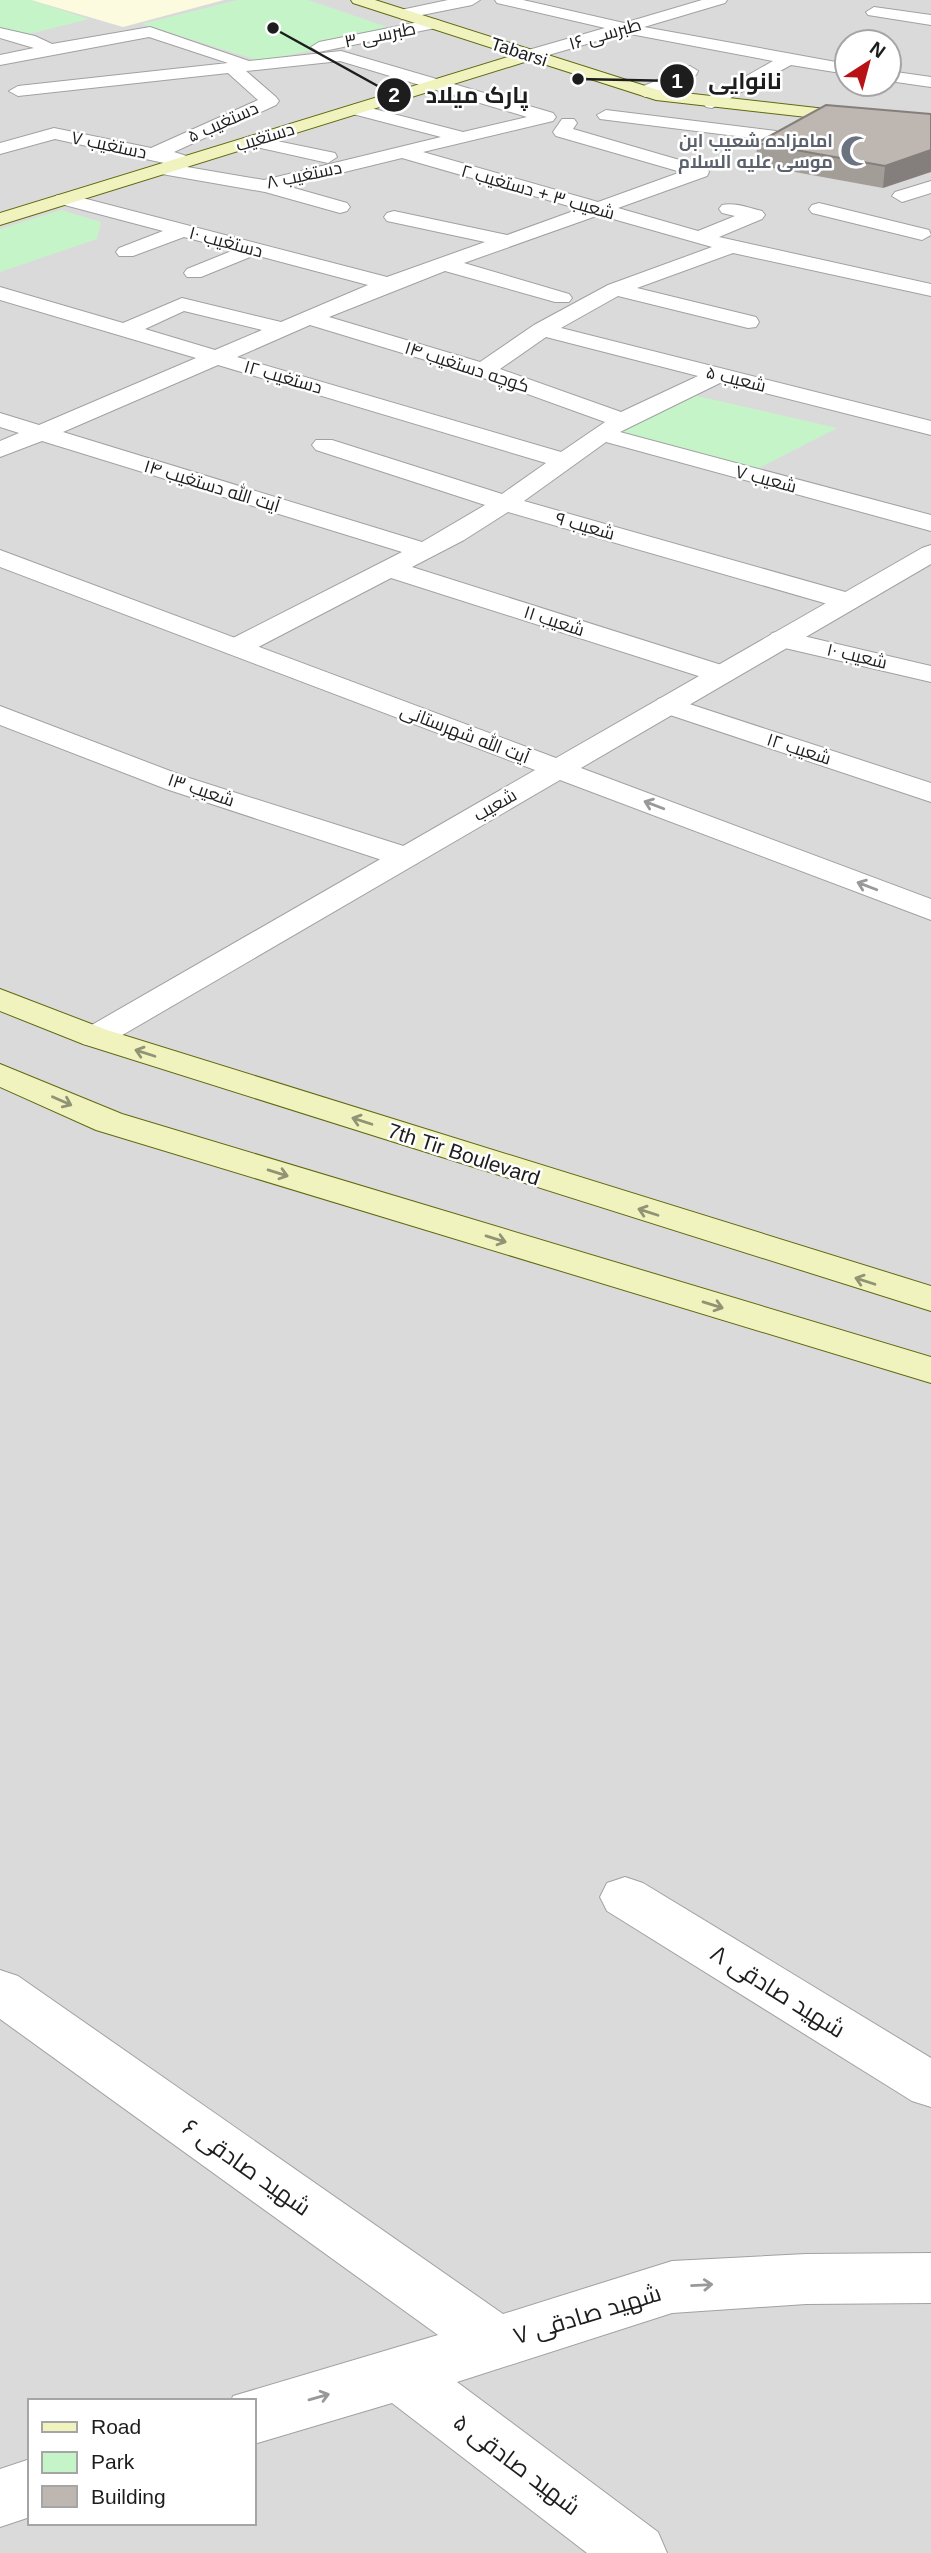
<svg xmlns="http://www.w3.org/2000/svg" width="931" height="2553" viewBox="0 0 931 2553" font-family="Helvetica,Cairo,sans-serif">
<style>
.residential{fill:#dbdada;fill-rule:evenodd}
.education{fill:#fcfbdf}
.park{fill:#c5f4c8}
.lines{fill:none;stroke-linecap:round;stroke-linejoin:round}
.minor-casing{stroke:#a1a1a1;stroke-width:2}
.tertiary-casing{stroke:#a1a1a1;stroke-width:2}
.secondary-casing{stroke:#60690f;stroke-width:2}
.minor{fill:#fff;fill-rule:evenodd}
.tertiary{fill:#fff;fill-rule:evenodd}
.secondary{fill:#f0f3bd;fill-rule:evenodd}
.wall{fill:#a39d98}
.shaded-wall{fill:#847f7c}
.building{fill:#bdb6b1;stroke:#847f7c;stroke-width:2}
.oneway{stroke:#999}
.oneway2{stroke:#919375}
.labels{text-anchor:middle;dominant-baseline:central;stroke-width:5;stroke-linejoin:round;paint-order:stroke}
.far-street-label{font-size:18px;fill:#1d1d1d;stroke:#fff}
.far-worship-label{font-size:18px;font-weight:bold;fill:#5b616d;stroke:#fff;text-anchor:end}
.street-label{font-size:21px;fill:#1d1d1d;stroke:#fff}
.near-street-label{font-size:24px;fill:#1d1d1d;stroke:#fff}
.leader{fill:none;stroke:#1d1d1d;stroke-width:2.5}
.callout-dot{fill:#1d1d1d;stroke:#fff;stroke-width:2.5}
.mark-label{font-size:21px;text-anchor:middle;font-weight:bold;fill:#fff}
.callout-label{font-size:23px;text-anchor:middle;font-weight:bold;fill:#1d1d1d;stroke:#fff;stroke-width:5;stroke-linejoin:round;paint-order:stroke}
</style>
<rect width="100%" height="100%" fill="#edeae4"/>
<path class="residential" d="M0,0h931v2553h-931zM847,42h42v42h-42zM30,2401h224v122h-224z"/>
<polygon class="education" points="31,0 224,0 123,27"/>
<g class="park">
<polygon points="0,0 31,0 89,19 17,37 0,34"/>
<polygon points="237,0 308,0 402,32 260,61 142,24"/>
<polygon points="61,210 101,222 97,239 0,272 0,229"/>
<polygon points="693,395 837,428 757,469 620,433"/>
</g>
<g class="lines">
<defs>
<g id="minor">
<polygon points="448,0 480,0 472,5 402,19 394,14 396,11"/>
<polygon points="495,0 523,0 624,23 702,0 727,0 725,3 644,27 847,64 847,74 791,65 712,108 706,107 703,103 706,99 773,61 625,33 531,60 525,59 523,55 525,51 605,28 497,3"/>
<polygon points="874,7 931,15 931,25 868,15 866,12"/>
<polygon points="434,19 440,21 442,24 440,27 319,52 311,47 319,42"/>
<path d="M150,27l99,34 92,-10 212,62 3,4 -3,4 -130,31 175,50 83,-30 -125,-36 -3,-4 9,-13h12l3,4 -4,6 134,39 2,4 -2,4 -89,32 80,23 37,-15 -13,-3 -3,-4 3,-4c13,-3 27,3 40,6l3,4 -3,4 -43,18 212,47v12l-198,-43 -96,35 119,29 3,5 -3,5 -8,1 -130,-32 -57,32 370,93v14l-209,-53 -102,50 311,83v16l-325,-89 -82,59 332,94 4,6 -4,6 -9,2 -9,-2 -330,-95 -44,28 -52,27 319,101 4,6 -4,6 -10,2 -10,-2 -320,-102 -144,75 -10,2 -10,-2 -4,-6 4,-6 175,-89 -360,-111 -42,16v-16l19,-8 -19,-6v-14l39,12 157,-67 -196,-58v-13l123,36 59,-25 99,24 87,-37 -113,-30 -54,22h-14l-3,-4 3,-4 47,-19 -50,-13 -51,19h-14l-3,-4 3,-4 44,-17 -106,-28 -3,-4 3,-4h14l316,82 98,-35 -98,-21 -3,-4 3,-4 7,-2 113,24 72,-26 -177,-51 -115,28 60,17 3,4 -3,4 -7,2 -75,-21 -109,-19 -2,-4 2,-4 26,2 -127,-28 -55,15v-11l54,-15 97,20 107,-48 -30,-27 -210,23 -9,-5 9,-5 210,-23 -79,-26 -149,28v-10l34,-7 -34,-10v-10l35,8 17,8zM340,61l187,56 -64,15 -108,-28 -9,5 3,4 92,24 -177,43 -77,-13 8,-5 -2,-4 -19,-6 102,-47 3,-4 -3,-4 -30,-26zM599,215l113,32 -104,38 -74,40 -54,37 -151,-45 116,-46 110,31h14l3,-4 -3,-4 -105,-31zM184,311l78,19 -47,20 -70,-21zM310,325l165,50 130,47 -44,30 -324,-95zM546,337l152,39 -77,36 -121,-43zM218,365l328,98 -44,31 -170,-54h-16l-4,5 4,5 169,55 -63,37 -359,-110z"/>
<polygon points="690,66 698,71 696,75 651,96 645,97 636,92 639,88"/>
<polygon points="889,71 931,77 931,87 889,81"/>
<polygon points="606,110 776,131 785,136 776,141 600,119 597,115"/>
<polygon points="253,136 335,153 337,157 328,163 247,145 244,141"/>
<polygon points="931,181 931,193 902,202 892,196 895,192"/>
<polygon points="819,203 929,230 931,235 922,240 812,213 809,209 812,205"/>
<polygon points="782,631 931,666 931,682 772,645 768,639 772,633"/>
<polygon points="668,697 931,783 931,802 658,711 654,705 658,699"/>
<polygon points="0,706 186,777 416,850 420,857 416,864 405,866 394,864 166,789 0,725"/>
<polygon points="625,1877 643,1883 931,2058 931,2107 912,2101 607,1911 600,1897 607,1883"/>
<polygon points="0,1970 18,1976 503,2314 672,2261 806,2254 931,2253 931,2303 806,2304 672,2313 457,2382 658,2532 667,2553 587,2553 392,2403 254,2444 254,2401 231,2401 233,2396 438,2335 0,2019"/>
<polygon points="30,2459 30,2517 0,2527 0,2469"/>
</g>
<polygon id="tertiary" points="931,545 931,564 581,768 931,899 931,920 560,780 107,1044 95,1047 83,1044 78,1037 83,1030 535,770 0,567 0,550 556,758 922,548"/>
<g id="secondary">
<polygon points="351,0 375,0 658,90 931,121 931,131 656,100 531,60 0,225 0,213 514,55 353,3"/>
<polygon points="0,989 107,1030 931,1286 931,1311 83,1044 0,1011"/>
<polygon points="0,1064 122,1114 931,1357 931,1383 96,1130 0,1087"/>
</g>
</defs>
<use href="#minor" class="minor-casing"/>
<use href="#tertiary" class="tertiary-casing"/>
<use href="#secondary" class="secondary-casing"/>
<use href="#minor" class="minor"/>
<use href="#tertiary" class="tertiary"/>
<use href="#secondary" class="secondary"/>
</g>
<polygon class="wall" points="931,114 883,188 756,165 757,143"/>
<polygon class="shaded-wall" points="931,150 931,172 883,188 885,166"/>
<polygon class="building" points="826,105 931,114 931,150 885,166 757,143"/>
<defs><path id="oneway-shaft" d="M-6 0H5M1.5-3L5.5 0L1.5 3" fill="none" stroke-width="1.6" stroke-linecap="round" stroke-linejoin="round" transform="scale(1.75)"/></defs>
<g class="oneway">
<use href="#oneway-shaft" transform="translate(654 805) rotate(-159)"/>
<use href="#oneway-shaft" transform="translate(867 886) rotate(-159)"/>
<use href="#oneway-shaft" transform="translate(702 2285) rotate(-3)"/>
<use href="#oneway-shaft" transform="translate(319 2397) rotate(-16)"/>
</g>
<g class="oneway2">
<use href="#oneway-shaft" transform="translate(145 1053) rotate(-162)"/>
<use href="#oneway-shaft" transform="translate(62 1101) rotate(24)"/>
<use href="#oneway-shaft" transform="translate(362 1121) rotate(-162)"/>
<use href="#oneway-shaft" transform="translate(278 1173) rotate(17)"/>
<use href="#oneway-shaft" transform="translate(648 1212) rotate(-162)"/>
<use href="#oneway-shaft" transform="translate(496 1239) rotate(17)"/>
<use href="#oneway-shaft" transform="translate(865 1281) rotate(-162)"/>
<use href="#oneway-shaft" transform="translate(713 1305) rotate(17)"/>
</g>
<defs>
<symbol id="mosque-bare" viewBox="-9 -9 18 18"><path d="M3.5-4.9A6 6 0 1 0 3.5 4.9A5 5 0 1 1 3.5-4.9Z" fill="#6b7280" stroke="#fff" stroke-width="2.5" paint-order="stroke"/></symbol>
</defs>
<g fill-rule="evenodd">
<use href="#mosque-bare" x="834" y="129" width="44" height="44"/>
</g>
<g class="labels">
<g class="far-street-label">
<text transform="translate(605 34) rotate(-16)">طبرسی ۱۶</text>
<text transform="translate(380 35) rotate(-11)">طبرسی ۳</text>
<text transform="translate(519 52) rotate(18)">Tabarsi</text>
<text transform="translate(223 122) rotate(-24)">دستغیب ۵</text>
<text transform="translate(265 137) rotate(-17)">دستغیب</text>
<text transform="translate(109 145) rotate(12)">دستغیب ۷</text>
<text transform="translate(304 175) rotate(-12)">دستغیب ۸</text>
<text transform="translate(538 192) rotate(16)">شعیب ۳ + دستغیب ۲</text>
<text transform="translate(226 242) rotate(15)">دستغیب ۱۰</text>
<text transform="translate(467 367) rotate(18)">کوچه دستغیب ۱۴</text>
<text transform="translate(283 377) rotate(16)">دستغیب ۱۲</text>
<text transform="translate(736 379) rotate(14)">شعیب ۵</text>
<text transform="translate(766 479) rotate(15)">شعیب ۷</text>
<text transform="translate(212 486) rotate(17)">آیت الله دستغیب ۱۴</text>
<text transform="translate(585 526) rotate(16)">شعیب ۹</text>
<text transform="translate(554 621) rotate(18)">شعیب ۱۱</text>
<text transform="translate(857 656) rotate(13)">شعیب ۱۰</text>
<text transform="translate(465 734) rotate(21)">آیت الله شهرستانی</text>
<text transform="translate(799 749) rotate(18)">شعیب ۱۲</text>
<text transform="translate(201 790) rotate(19)">شعیب ۱۳</text>
<text transform="translate(495 805) rotate(-30)">شعیب</text>
</g>
<g class="far-worship-label">
<text x="833" y="141">امامزاده شعیب ابن<tspan x="833" dy="21">موسی علیه السلام</tspan></text>
</g>
<g class="street-label">
<text transform="translate(464 1154) rotate(18)">7th Tir Boulevard</text>
</g>
<g class="near-street-label">
<text transform="translate(778 1991) rotate(32)">شهید صادقی ۸</text>
<text transform="translate(247 2167) rotate(35)">شهید صادقی ۶</text>
<text transform="translate(587 2314) rotate(-17)">شهید صادقی ۷</text>
<text transform="translate(517 2464) rotate(37)">شهید صادقی ۵</text>
</g>
</g>
<path class="leader" d="M578 79L677 81M273 28L394 95"/>
<g class="callout-dot">
<circle cx="578" cy="79" r="7"/>
<circle cx="273" cy="28" r="7"/>
<circle cx="677" cy="81" r="18"/>
<circle cx="394" cy="95" r="18"/>
</g>
<g class="mark-label">
<text x="677" y="88">1</text>
<text x="394" y="102">2</text>
</g>
<g class="callout-label">
<text x="745" y="89">نانوایی</text>
<text x="477" y="103">پارک میلاد</text>
</g>
<rect x="28" y="2399" width="228" height="126" fill="#ffffff" stroke="#a5a5a5" stroke-width="2"/>
<rect x="42" y="2422" width="35" height="10" fill="#f0f3bd" stroke="#a5a5a5" stroke-width="2"/>
<text x="91" y="2434" font-size="21" fill="#1d1d1d">Road</text>
<rect x="42" y="2452" width="35" height="21" fill="#c5f4c8" stroke="#a5a5a5" stroke-width="2"/>
<text x="91" y="2469" font-size="21" fill="#1d1d1d">Park</text>
<rect x="42" y="2486" width="35" height="21" fill="#bdb6b1" stroke="#a5a5a5" stroke-width="2"/>
<text x="91" y="2504" font-size="21" fill="#1d1d1d">Building</text>
<g transform="translate(868 63) rotate(36)"><circle r="33" fill="#ffffff" stroke="#a5a5a5" stroke-width="2"/>
<path d="M0-5L12 26L0 18L-12 26Z" fill="#b71314"/>
<text y="-10" font-size="19" font-weight="bold" text-anchor="middle" fill="#1d1d1d">N</text>
</g>
</svg>
